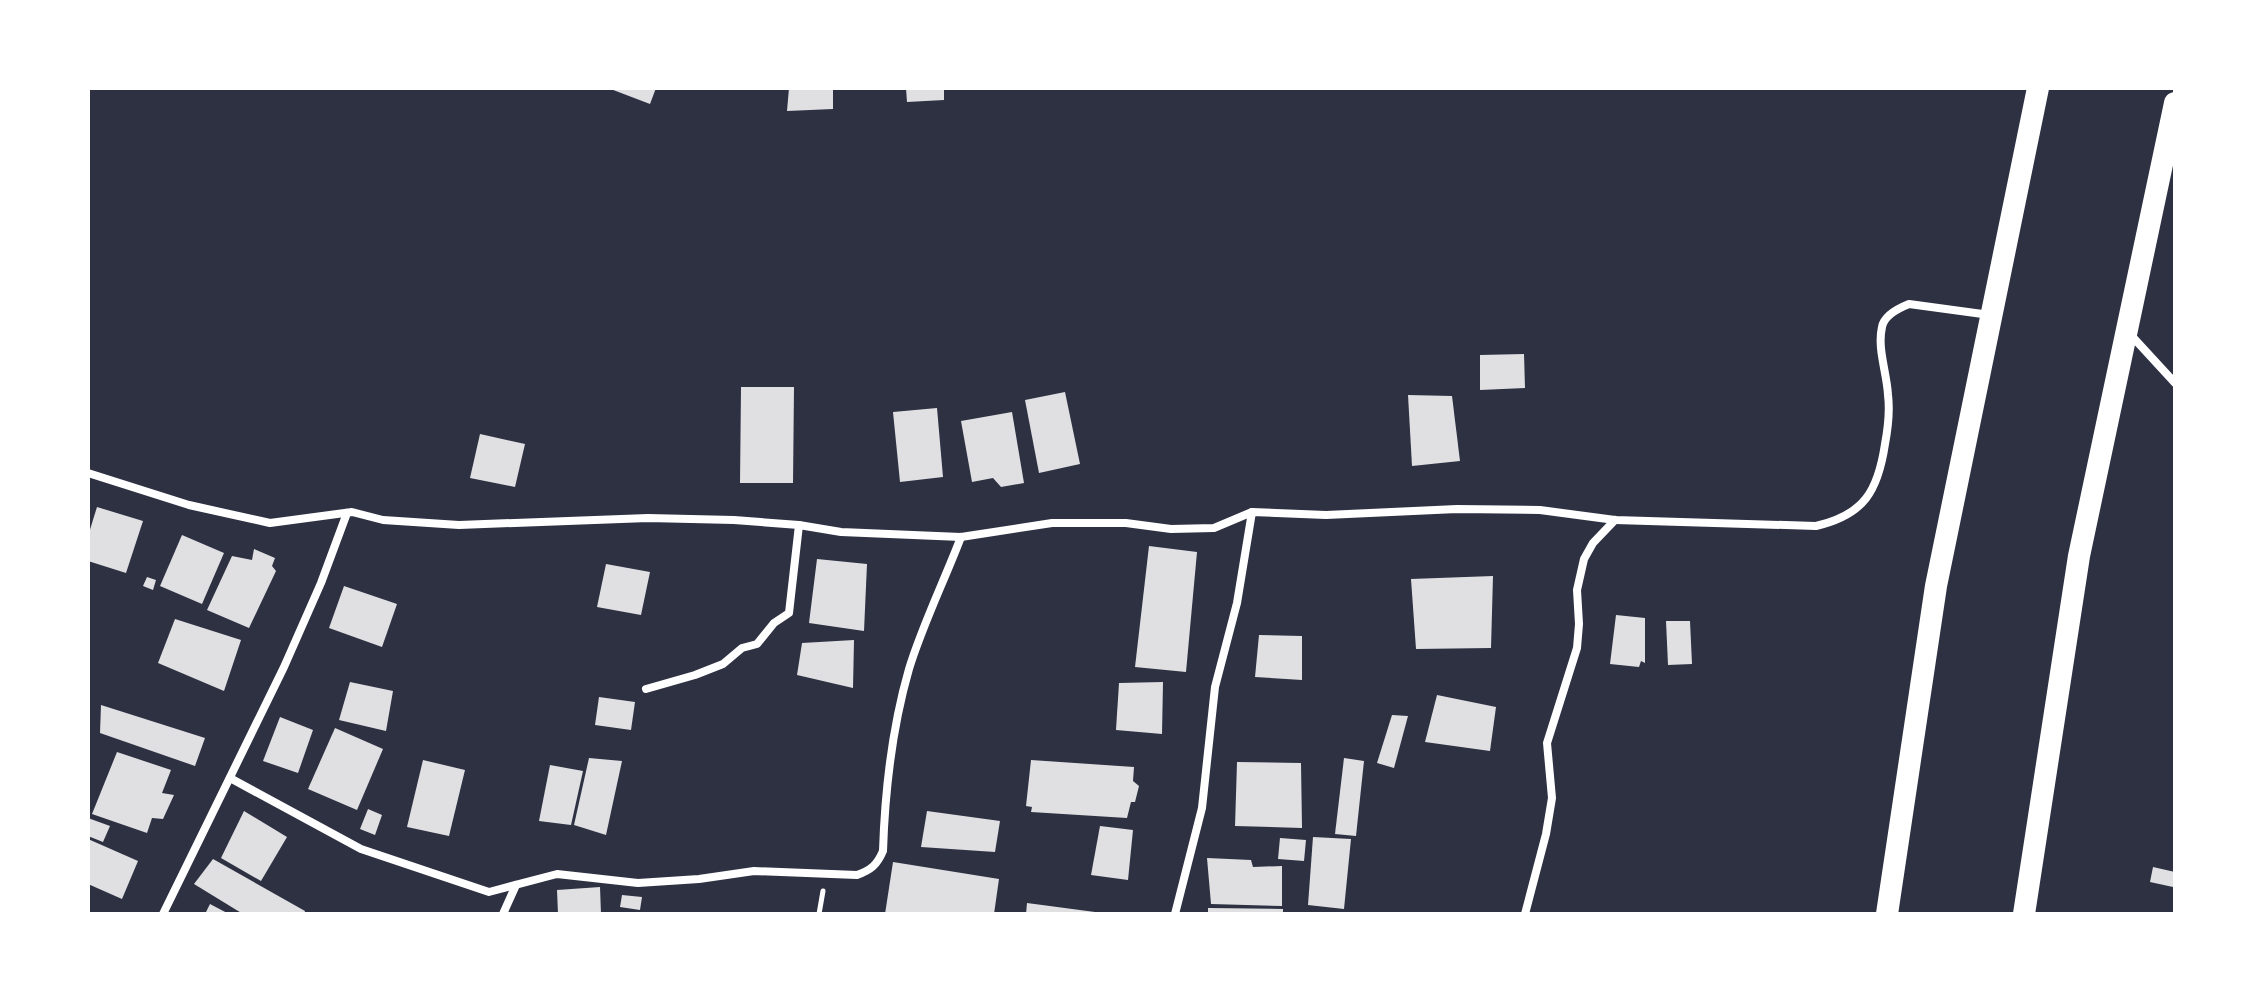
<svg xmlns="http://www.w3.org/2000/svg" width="2263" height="1002" viewBox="0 0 2263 1002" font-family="Manrope,sans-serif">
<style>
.building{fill:#e0e0e3}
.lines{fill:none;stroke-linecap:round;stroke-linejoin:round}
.path{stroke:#fff;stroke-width:5}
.minor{stroke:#fff;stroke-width:8}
.trunk{stroke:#fff;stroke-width:22}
</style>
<rect width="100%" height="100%" fill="#2d3142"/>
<g class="building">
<polygon points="608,88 656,88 650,104"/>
<polygon points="789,88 833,88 833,109 787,111"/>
<polygon points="906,88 944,88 944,100 907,102"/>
<polygon points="1524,354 1525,388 1480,390 1480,355"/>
<polygon points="741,387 794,387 793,483 740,483"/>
<polygon points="1065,392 1080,464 1039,473 1025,400"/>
<polygon points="1408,395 1452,396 1460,461 1412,466"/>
<polygon points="937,408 943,477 900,482 893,412"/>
<polygon points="1012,412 1024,483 1001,487 993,478 972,482 961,421"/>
<polygon points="480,434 525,444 515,487 470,478"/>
<polygon points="97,507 143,521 126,573 88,561 88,536"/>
<polygon points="182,535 224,553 202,604 160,586"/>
<polygon points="1149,546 1197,552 1186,672 1135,667"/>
<polygon points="254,549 275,558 272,566 276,571 249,628 207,610 232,556 252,560"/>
<polygon points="817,559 867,564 864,631 809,623"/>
<polygon points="606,564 650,572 641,615 597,607"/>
<polygon points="1493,576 1491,648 1416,649 1411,579"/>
<polygon points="147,577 156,580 153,590 143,586"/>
<polygon points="344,586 397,604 382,647 329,628"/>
<polygon points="1616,615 1645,618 1645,663 1641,661 1639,667 1610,664"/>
<polygon points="175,619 241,640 224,691 158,663"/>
<polygon points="1666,621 1690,621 1692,664 1668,665"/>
<polygon points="1259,635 1302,636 1302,680 1255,677"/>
<polygon points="854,640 853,688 797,675 802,643"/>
<polygon points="350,682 393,691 386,731 339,720"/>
<polygon points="1163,682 1162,734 1116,730 1119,683"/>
<polygon points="1437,695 1496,707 1490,751 1425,742"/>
<polygon points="599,697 635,702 631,730 595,725"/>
<polygon points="101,705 205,738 195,766 100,733"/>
<polygon points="1392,715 1408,716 1394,768 1377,763"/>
<polygon points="280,717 313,730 298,773 263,761"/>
<polygon points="335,728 383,749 357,810 308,789"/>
<polygon points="117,752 171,770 162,793 174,795 163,819 152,818 147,833 92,814"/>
<polygon points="589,758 622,761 606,835 574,825"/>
<polygon points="1344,758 1364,761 1356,836 1335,834"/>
<polygon points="423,760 465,770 449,836 407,827"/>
<polygon points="1031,760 1134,767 1133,781 1139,786 1135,802 1131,802 1127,818 1031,812 1032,807 1026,806"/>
<polygon points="1237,762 1301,763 1302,828 1235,826"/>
<polygon points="550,765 583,771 571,825 539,821"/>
<polygon points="368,809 382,815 375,835 360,829"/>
<polygon points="244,811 287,837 261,881 221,858"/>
<polygon points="927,811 1000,821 995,852 921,847"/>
<polygon points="88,818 110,826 103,842 88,836"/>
<polygon points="1100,826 1133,830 1128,880 1091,875"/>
<polygon points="1313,837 1351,839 1344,909 1308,905"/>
<polygon points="1280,838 1306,840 1304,861 1278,859"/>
<polygon points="88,839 138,861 122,899 88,884"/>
<polygon points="1207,858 1251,860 1253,867 1282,866 1282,906 1211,904"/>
<polygon points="213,859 305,911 304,914 243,914 194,884"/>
<polygon points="893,862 999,879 994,914 885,914"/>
<polygon points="2153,867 2175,872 2173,887 2150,882"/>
<polygon points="600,887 601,914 558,914 557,890"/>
<polygon points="622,895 642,897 640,910 620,907"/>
<polygon points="1027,903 1095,912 1095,914 1026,914"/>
<polygon points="210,904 229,914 205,914"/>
<polygon points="1208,908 1283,909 1283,914 1208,914"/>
</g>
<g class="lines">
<polyline class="path" points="819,914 823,891"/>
<g class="minor">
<polyline points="2129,333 2175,383"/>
<path d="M88,473l101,32 81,18 82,-11 31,8 76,5 189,-7 86,2 65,5 42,7 120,5 91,-14h74l45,6 43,-1 38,-16 74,3 131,-6 83,1 75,10 201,6c48,-11 62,-35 69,-82 3,-16 5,-33 3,-49 -1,-22 -11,-46 -6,-68 2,-12 17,-19 27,-23l81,11"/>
<polyline points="646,689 695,675 723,664 742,648 757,644 774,623 789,613 799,525"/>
<path d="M230,778l131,71 128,43 68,-18 81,9 61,-4 55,-8 103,4c14,-5 20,-10 26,-24 2,-62 9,-123 26,-182 13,-43 36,-90 52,-132"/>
<polyline points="163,914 284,667 321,583 347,513"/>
<polyline points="503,914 516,885"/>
<polyline points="1175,914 1202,808 1215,687 1237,603 1252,512"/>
<polyline points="1525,914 1546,834 1552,798 1547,743 1577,648 1579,624 1577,590 1584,559 1593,543 1615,520"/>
</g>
<g class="trunk">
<polyline points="1887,914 1936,586 2038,88"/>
<polyline points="2024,914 2079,556 2175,103"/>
</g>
</g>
<rect width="2263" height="1002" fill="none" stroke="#ffffff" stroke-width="180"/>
</svg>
